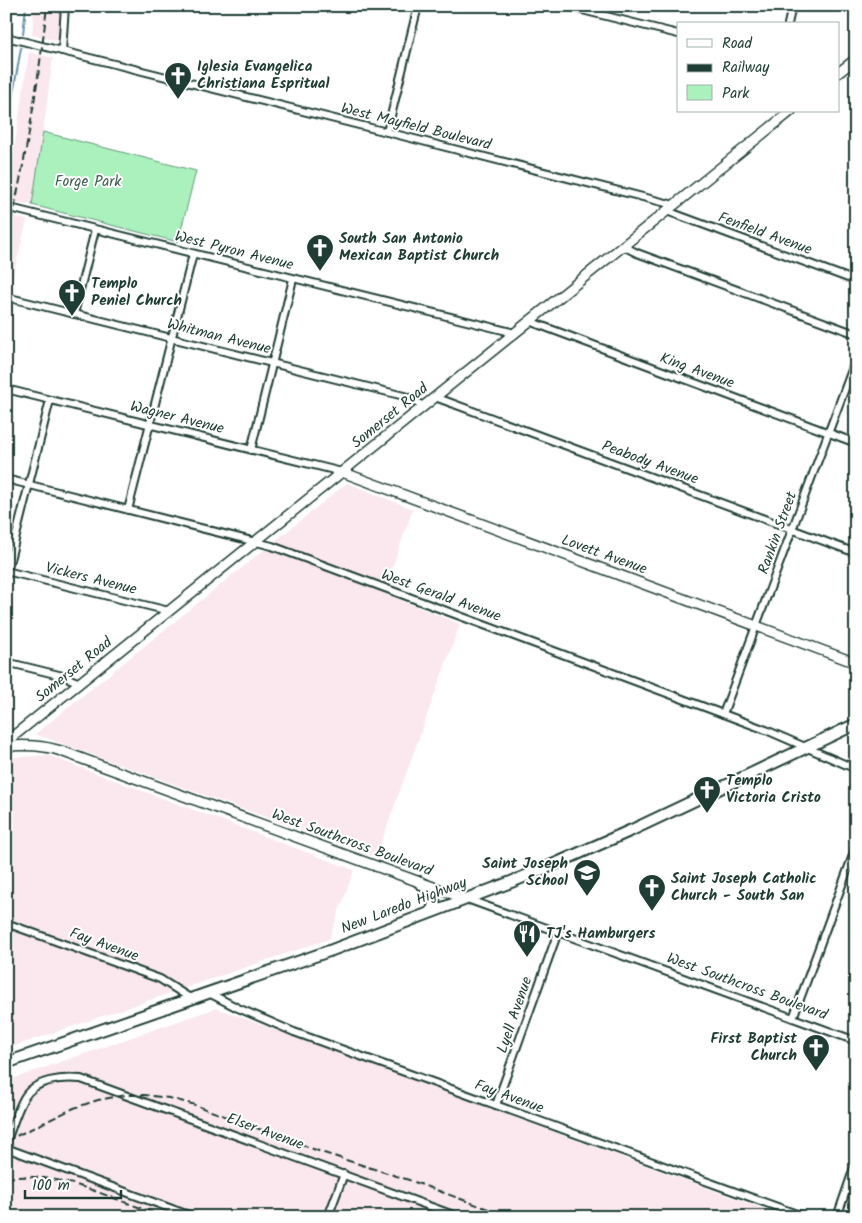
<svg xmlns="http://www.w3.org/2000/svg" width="862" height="1223" viewBox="0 0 862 1223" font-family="Kalam,sans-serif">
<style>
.built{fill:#fae8ee}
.green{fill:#aaf1be;stroke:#649779}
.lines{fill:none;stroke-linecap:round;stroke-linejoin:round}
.stream{stroke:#6b92aa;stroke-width:2}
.street-casing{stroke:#1f3d34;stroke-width:10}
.secondary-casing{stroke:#1f3d34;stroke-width:12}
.primary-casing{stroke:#1f3d34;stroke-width:14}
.street{stroke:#fff;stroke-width:6}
.secondary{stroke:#fff;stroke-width:9}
.primary{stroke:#fff;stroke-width:10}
.rail{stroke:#1f3d34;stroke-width:2;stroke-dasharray:8 4;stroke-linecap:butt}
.labels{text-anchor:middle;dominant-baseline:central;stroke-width:4;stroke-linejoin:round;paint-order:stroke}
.poi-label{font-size:15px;font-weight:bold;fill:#1f3d34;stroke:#fff;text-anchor:start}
.street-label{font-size:15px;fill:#1f3d34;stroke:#fff}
.park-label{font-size:15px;fill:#3b6150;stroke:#fff}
</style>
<rect width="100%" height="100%" fill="#fff"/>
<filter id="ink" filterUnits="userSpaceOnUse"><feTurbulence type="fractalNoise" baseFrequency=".02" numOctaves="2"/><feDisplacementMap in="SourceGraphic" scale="10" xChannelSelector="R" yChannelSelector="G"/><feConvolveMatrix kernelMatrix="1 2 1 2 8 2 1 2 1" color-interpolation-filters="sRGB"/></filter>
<g filter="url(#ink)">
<g class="built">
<polygon points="34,6 61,6 58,41 32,35"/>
<polygon points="29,52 53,58 43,132 32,205 6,201"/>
<polygon points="6,215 27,220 6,304"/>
<polygon points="347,483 413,509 383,593 460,624 376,857 35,734"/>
<polygon points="47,755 354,870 329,939 6,1049 6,758"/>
<polygon points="216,1008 786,1217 6,1217 6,1081"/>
</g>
<polygon class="green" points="43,132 196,171 178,242 32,205"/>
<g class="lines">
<g class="stream">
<polyline points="23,34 26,6"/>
<polyline points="6,134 21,48"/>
</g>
<defs>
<g id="street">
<polyline points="566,6 678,34"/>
<polyline points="788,24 792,6"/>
<polyline points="6,37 387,132 674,205"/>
<polyline points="6,47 9,37"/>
<polyline points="62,51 65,6"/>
<polyline points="387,132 418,6"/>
<polyline points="6,207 515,333"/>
<polyline points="667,211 856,281"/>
<polyline points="623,246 637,253 856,334"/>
<polyline points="6,297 404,396 414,400 424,407"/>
<polyline points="74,314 95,230"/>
<polyline points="529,321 856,443"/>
<polyline points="6,389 342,472"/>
<polyline points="435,397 856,553"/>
<polyline points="251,450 293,279"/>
<polyline points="6,479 272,546 766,730 856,769"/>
<polyline points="128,510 193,254"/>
<polyline points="6,571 169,611"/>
<polyline points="6,576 50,400"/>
<polyline points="6,662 63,676 80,683"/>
<polyline points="723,714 856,359"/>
<polyline points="467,899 856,1041"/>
<polyline points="6,923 160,979 190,998"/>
<polyline points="209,993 238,1008 294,1032 805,1217"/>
<polyline points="793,1018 856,847"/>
<polyline points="496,1105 558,932"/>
<path d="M6,1143c6,-15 10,-31 18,-45 10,-18 38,-21 57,-19l378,138"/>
<polyline points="6,1148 194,1217"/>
<polyline points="328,1217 344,1174"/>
<polyline points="837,1217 856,1162"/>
</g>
<g id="secondary">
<polyline points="838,73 856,59"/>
<polyline points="342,472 856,663"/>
<polyline points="6,742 791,111"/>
<path d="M6,746c20,-1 37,-1 55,5l405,148"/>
</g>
<g id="primary">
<path d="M419,882c13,10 20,13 12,30"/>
<polyline points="6,1063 332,950 511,882 548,867 634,829 856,724"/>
</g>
</defs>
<use href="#street" class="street-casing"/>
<use href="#secondary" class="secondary-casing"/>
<use href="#primary" class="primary-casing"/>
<use href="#street" class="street"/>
<use href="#secondary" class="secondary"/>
<use href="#primary" class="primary"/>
<g class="rail">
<path d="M6,243c19,-78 32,-157 41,-237"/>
<polyline points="6,1141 74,1108 98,1100 126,1095 145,1095 169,1098 192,1104 324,1153 409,1180 510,1217"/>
<path d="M6,1178c37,-5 71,6 105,19 18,7 36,13 54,20"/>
</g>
</g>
</g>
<defs>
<symbol id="church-pin" viewBox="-11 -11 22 30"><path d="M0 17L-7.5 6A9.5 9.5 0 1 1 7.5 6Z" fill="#1f3d34" stroke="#fff"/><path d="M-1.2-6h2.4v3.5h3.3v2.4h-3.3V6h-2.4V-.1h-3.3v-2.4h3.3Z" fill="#fff"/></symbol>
<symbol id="school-pin" viewBox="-11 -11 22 30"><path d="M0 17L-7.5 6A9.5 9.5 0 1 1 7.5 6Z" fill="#1f3d34" stroke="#fff"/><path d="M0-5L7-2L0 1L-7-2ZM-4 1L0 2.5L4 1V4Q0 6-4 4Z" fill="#fff"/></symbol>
<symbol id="restaurant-pin" viewBox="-11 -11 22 30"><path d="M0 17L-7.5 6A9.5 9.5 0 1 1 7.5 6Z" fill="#1f3d34" stroke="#fff"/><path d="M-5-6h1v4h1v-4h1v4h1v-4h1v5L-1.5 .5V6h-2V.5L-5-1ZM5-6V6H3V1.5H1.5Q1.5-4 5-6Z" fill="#fff"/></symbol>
</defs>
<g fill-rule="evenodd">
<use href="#church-pin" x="162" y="60" width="32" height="43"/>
<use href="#church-pin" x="304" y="232" width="32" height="43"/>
<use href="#church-pin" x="56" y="277" width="32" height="43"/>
<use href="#church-pin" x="691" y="774" width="32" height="43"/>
<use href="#school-pin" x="571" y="857" width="32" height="43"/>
<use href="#church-pin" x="636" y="872" width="32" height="43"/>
<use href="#restaurant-pin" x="511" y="918" width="32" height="43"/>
<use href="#church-pin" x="800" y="1032" width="32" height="43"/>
</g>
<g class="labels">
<g class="poi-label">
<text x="197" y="67">Iglesia Evangelica<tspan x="197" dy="17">Christiana Espritual</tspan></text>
<text x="339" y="239">South San Antonio<tspan x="339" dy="17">Mexican Baptist Church</tspan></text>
<text x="91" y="284">Templo<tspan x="91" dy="17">Peniel Church</tspan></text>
<text x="726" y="781">Templo<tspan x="726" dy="17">Victoria Cristo</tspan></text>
<text x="568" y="864" text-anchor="end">Saint Joseph<tspan x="568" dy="17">School</tspan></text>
<text x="671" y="879">Saint Joseph Catholic<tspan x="671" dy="17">Church - South San</tspan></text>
<text x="546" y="934">TJ's Hamburgers</text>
<text x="797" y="1039" text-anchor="end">First Baptist<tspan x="797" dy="17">Church</tspan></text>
</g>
<g class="street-label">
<text transform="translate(416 127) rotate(14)">West Mayfield Boulevard</text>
<text transform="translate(765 234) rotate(20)">Fenfield Avenue</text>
<text transform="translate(234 251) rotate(14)">West Pyron Avenue</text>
<text transform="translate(219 337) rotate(14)">Whitman Avenue</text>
<text transform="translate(697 371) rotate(20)">King Avenue</text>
<text transform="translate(390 416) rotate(-39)">Somerset Road</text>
<text transform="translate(177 418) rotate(14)">Wagner Avenue</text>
<text transform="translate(650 463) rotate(20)">Peabody Avenue</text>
<text transform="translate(778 533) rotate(-70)">Rankin Street</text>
<text transform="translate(604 555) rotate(20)">Lovett Avenue</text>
<text transform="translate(91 579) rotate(14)">Vickers Avenue</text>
<text transform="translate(441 596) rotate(20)">West Gerald Avenue</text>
<text transform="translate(74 670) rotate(-39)">Somerset Road</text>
<text transform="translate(352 843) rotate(20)">West Southcross Boulevard</text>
<text transform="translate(404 906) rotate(-21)">New Laredo Highway</text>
<text transform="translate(104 945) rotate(20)">Fay Avenue</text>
<text transform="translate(747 987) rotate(20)">West Southcross Boulevard</text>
<text transform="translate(515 1015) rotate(-71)">Lyell Avenue</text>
<text transform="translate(509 1097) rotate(20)">Fay Avenue</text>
<text transform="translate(265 1132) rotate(20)">Elser Avenue</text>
</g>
<g class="park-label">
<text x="88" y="182">Forge Park</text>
</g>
</g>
<rect width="862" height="1223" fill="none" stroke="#fff" stroke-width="25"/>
<rect x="12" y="12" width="837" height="1198" fill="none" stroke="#1f3d34" stroke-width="2" filter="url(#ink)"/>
<rect x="677" y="22" width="162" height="90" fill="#ffffff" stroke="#a5b1ae"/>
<rect x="687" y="39" width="25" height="8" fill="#ffffff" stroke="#a5b1ae"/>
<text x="722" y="48" font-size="15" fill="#1f3d34">Road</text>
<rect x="687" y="64" width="25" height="8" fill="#1f3d34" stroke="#a5b1ae"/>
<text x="722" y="72" font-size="15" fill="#1f3d34">Railway</text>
<rect x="687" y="85" width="25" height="15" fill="#aaf1be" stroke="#a5b1ae"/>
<text x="722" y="98" font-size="15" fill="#1f3d34">Park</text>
<path d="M25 1190v8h96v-8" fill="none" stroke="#1f3d34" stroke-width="2.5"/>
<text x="32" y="1190" font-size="15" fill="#1f3d34" stroke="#ffffff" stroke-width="4" paint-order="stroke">100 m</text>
</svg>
